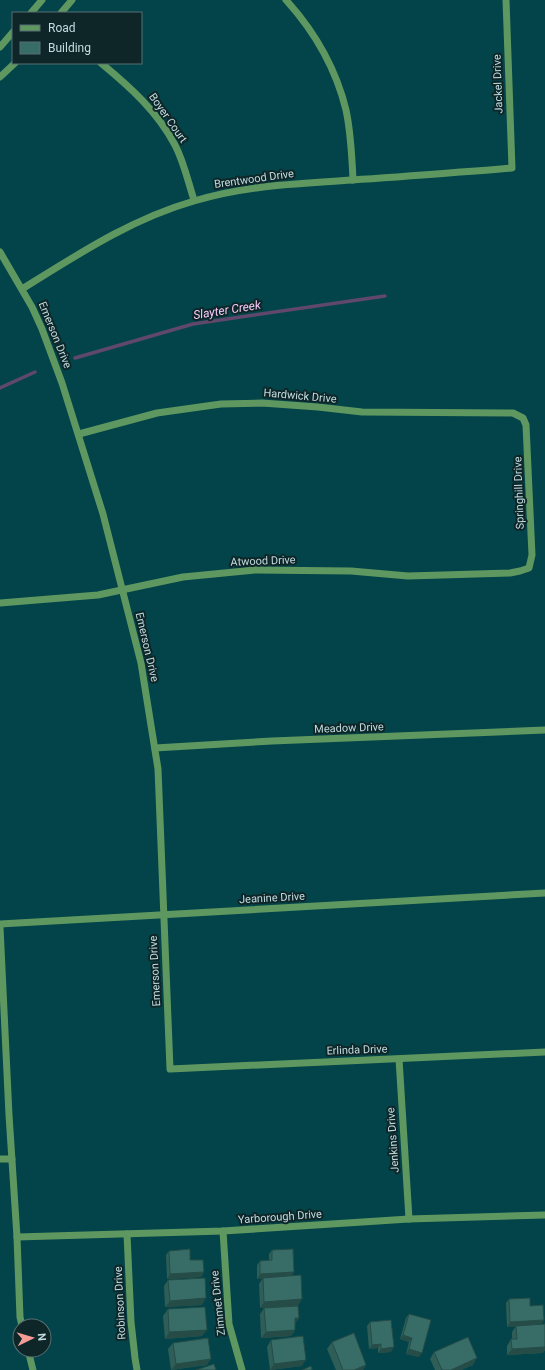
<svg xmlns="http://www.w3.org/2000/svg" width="545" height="1370" viewBox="0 0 545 1370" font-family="Roboto,sans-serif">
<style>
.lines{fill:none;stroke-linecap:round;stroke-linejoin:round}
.stream{stroke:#60486c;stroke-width:3.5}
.minor{stroke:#5f9760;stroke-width:7}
.wall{fill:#2f5e58}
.shaded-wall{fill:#264c47}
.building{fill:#376d66;stroke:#264c47}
.labels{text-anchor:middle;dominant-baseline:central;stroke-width:4;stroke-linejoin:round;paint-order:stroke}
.street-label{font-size:11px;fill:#c1dcdf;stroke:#0f2629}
.water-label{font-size:12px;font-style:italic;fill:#f7cbf9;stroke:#0f2629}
</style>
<rect width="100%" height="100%" fill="#024449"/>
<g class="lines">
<g class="stream">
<polyline points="75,358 193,324 385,296"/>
<polyline points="0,388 35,372"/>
</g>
<g class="minor">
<path d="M286,0c28,31 50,69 60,110 5,23 6,47 7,70"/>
<polyline points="31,13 42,0"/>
<polyline points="61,13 72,0"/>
<polyline points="0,47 13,32"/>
<path d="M101,63c29,24 56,48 74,82 9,17 13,37 19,55"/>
<polyline points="0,77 15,63"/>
<polyline points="0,252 32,307 42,329 62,383 103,514 141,663 158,769 170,1069 545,1052"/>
<path d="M22,289c55,-34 109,-70 172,-88 52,-16 104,-17 158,-21 53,-3 107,-8 160,-12l-6,-168"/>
<polyline points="0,603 98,595 183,577 255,570 351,571 408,576 510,573 520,571 529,568 532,555 526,425 523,418 513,413 362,412 318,407 262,403 221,404 157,413 79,434"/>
<polyline points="155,748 272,741 545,730"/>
<polyline points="0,924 545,893"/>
<polyline points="0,927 9,1115 17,1237 20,1317 22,1326"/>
<polyline points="399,1059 409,1219"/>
<polyline points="0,1159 12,1159"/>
<polyline points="223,1231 229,1324 242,1370"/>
<polyline points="127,1234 131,1322 135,1358 137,1370"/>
<polyline points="17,1237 223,1231 409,1219 545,1215"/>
<polyline points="28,1350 33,1370"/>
</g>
</g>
<g class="wall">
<polygon points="272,1250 292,1276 298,1306 295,1323 295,1330 291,1336 261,1338 260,1314 264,1308 275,1307 260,1308 259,1284 263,1278 257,1279 257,1265 260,1261 269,1260 269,1254"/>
<polygon points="169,1251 190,1260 204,1272 201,1277 167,1279 166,1255"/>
<polygon points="168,1280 202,1305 165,1307 164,1286"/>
<polygon points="509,1299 530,1306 544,1320 541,1324 545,1324 545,1350 542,1353 507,1355 507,1346 511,1339 512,1339 512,1332 516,1326 507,1327 506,1303"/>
<polygon points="168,1309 202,1336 165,1339 163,1316"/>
<polygon points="409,1314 419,1357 406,1354 409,1342 400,1339 406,1318"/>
<polygon points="370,1322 391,1352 378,1353 378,1348 369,1349 367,1326"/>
<polygon points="271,1340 302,1366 270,1370 267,1347"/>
<polygon points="332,1342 366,1365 363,1370 336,1370 327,1349"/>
<polygon points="173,1343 207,1365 171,1370 168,1349"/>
<polygon points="434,1352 473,1365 461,1370 435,1370 430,1359"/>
</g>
<g class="shaded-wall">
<polygon points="204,1272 201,1277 167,1279 170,1274"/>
<polygon points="294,1272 291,1277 257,1279 260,1274"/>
<polygon points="206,1298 202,1305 165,1307 170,1301"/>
<polygon points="302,1299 298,1306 260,1308 264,1302"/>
<polygon points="295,1318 299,1318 295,1324"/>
<polygon points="544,1320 541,1325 507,1327 510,1322"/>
<polygon points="207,1330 202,1336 165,1339 169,1332"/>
<polygon points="295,1330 291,1336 261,1338 266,1332"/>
<polygon points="403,1335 412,1338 409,1342 400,1339"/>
<polygon points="381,1344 378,1348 369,1349 372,1345"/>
<polygon points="394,1347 391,1352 378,1353 381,1349"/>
<polygon points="545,1347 545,1350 542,1353 507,1355 512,1349"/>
<polygon points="409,1349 422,1353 419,1357 406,1354"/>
<polygon points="477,1358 473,1365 461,1370 451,1370"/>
<polygon points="211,1359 207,1365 171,1370 176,1364"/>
<polygon points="306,1360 302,1366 270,1370 274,1364"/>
<polygon points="366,1365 363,1370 354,1370"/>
</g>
<g class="building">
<polygon points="190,1249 190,1260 203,1260 204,1272 170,1274 169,1251"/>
<polygon points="293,1249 294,1272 260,1274 260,1261 272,1260 272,1250"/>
<polygon points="301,1275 302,1299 264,1302 263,1278"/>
<polygon points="205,1278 206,1298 170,1301 168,1280"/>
<polygon points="530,1298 530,1306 543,1305 544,1320 510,1322 509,1299"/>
<polygon points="298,1306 299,1318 295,1318 295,1330 266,1332 264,1308"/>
<polygon points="205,1307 207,1330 169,1332 168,1309"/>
<polygon points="409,1314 431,1320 422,1353 409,1349 412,1338 403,1335"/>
<polygon points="391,1320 394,1347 381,1349 381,1344 372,1345 370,1322"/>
<polygon points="545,1324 545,1347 512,1349 511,1339 517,1339 516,1326"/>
<polygon points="354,1333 366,1365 354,1370 343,1370 332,1342"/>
<polygon points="303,1336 306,1360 274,1364 271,1340"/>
<polygon points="468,1337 477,1358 451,1370 442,1370 434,1352"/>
<polygon points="208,1338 211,1359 176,1364 173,1343"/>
<polygon points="214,1364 216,1370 196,1370"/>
<polygon points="311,1366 312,1370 302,1370"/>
</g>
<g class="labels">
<g class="street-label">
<text transform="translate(498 84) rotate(-92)">Jackel Drive</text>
<text transform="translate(168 118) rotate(55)">Boyer Court</text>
<text transform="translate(254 179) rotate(-8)">Brentwood Drive</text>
<text transform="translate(55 335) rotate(68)">Emerson Drive</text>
<text transform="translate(300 396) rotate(5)">Hardwick Drive</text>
<text transform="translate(519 493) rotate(-92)">Springhill Drive</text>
<text transform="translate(263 561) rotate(-2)">Atwood Drive</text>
<text transform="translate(147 647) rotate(77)">Emerson Drive</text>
<text transform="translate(349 728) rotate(-2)">Meadow Drive</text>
<text transform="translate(272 898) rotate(-3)">Jeanine Drive</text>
<text transform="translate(155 971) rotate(-93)">Emerson Drive</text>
<text transform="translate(357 1050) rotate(-2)">Erlinda Drive</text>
<text transform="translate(393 1140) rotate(-94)">Jenkins Drive</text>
<text transform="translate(280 1217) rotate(-4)">Yarborough Drive</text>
<text transform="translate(120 1303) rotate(-93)">Robinson Drive</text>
<text transform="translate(218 1303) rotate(-96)">Zimmet Drive</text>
</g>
<g class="water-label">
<text transform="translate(227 310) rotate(-9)">Slayter Creek</text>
</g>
</g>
<rect x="12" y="12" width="130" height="52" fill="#0f2629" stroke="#566f72"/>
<rect x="20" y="25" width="20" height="6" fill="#5f9760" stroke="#566f72"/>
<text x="48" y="32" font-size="12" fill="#c1dcdf">Road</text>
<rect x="20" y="42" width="20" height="12" fill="#376d66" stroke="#566f72"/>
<text x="48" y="52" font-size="12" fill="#c1dcdf">Building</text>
<g transform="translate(32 1338) rotate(85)"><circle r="19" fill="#0f2629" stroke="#566f72"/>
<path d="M0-3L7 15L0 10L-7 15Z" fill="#f59c95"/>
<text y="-6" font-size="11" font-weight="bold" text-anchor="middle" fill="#c1dcdf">N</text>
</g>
</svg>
